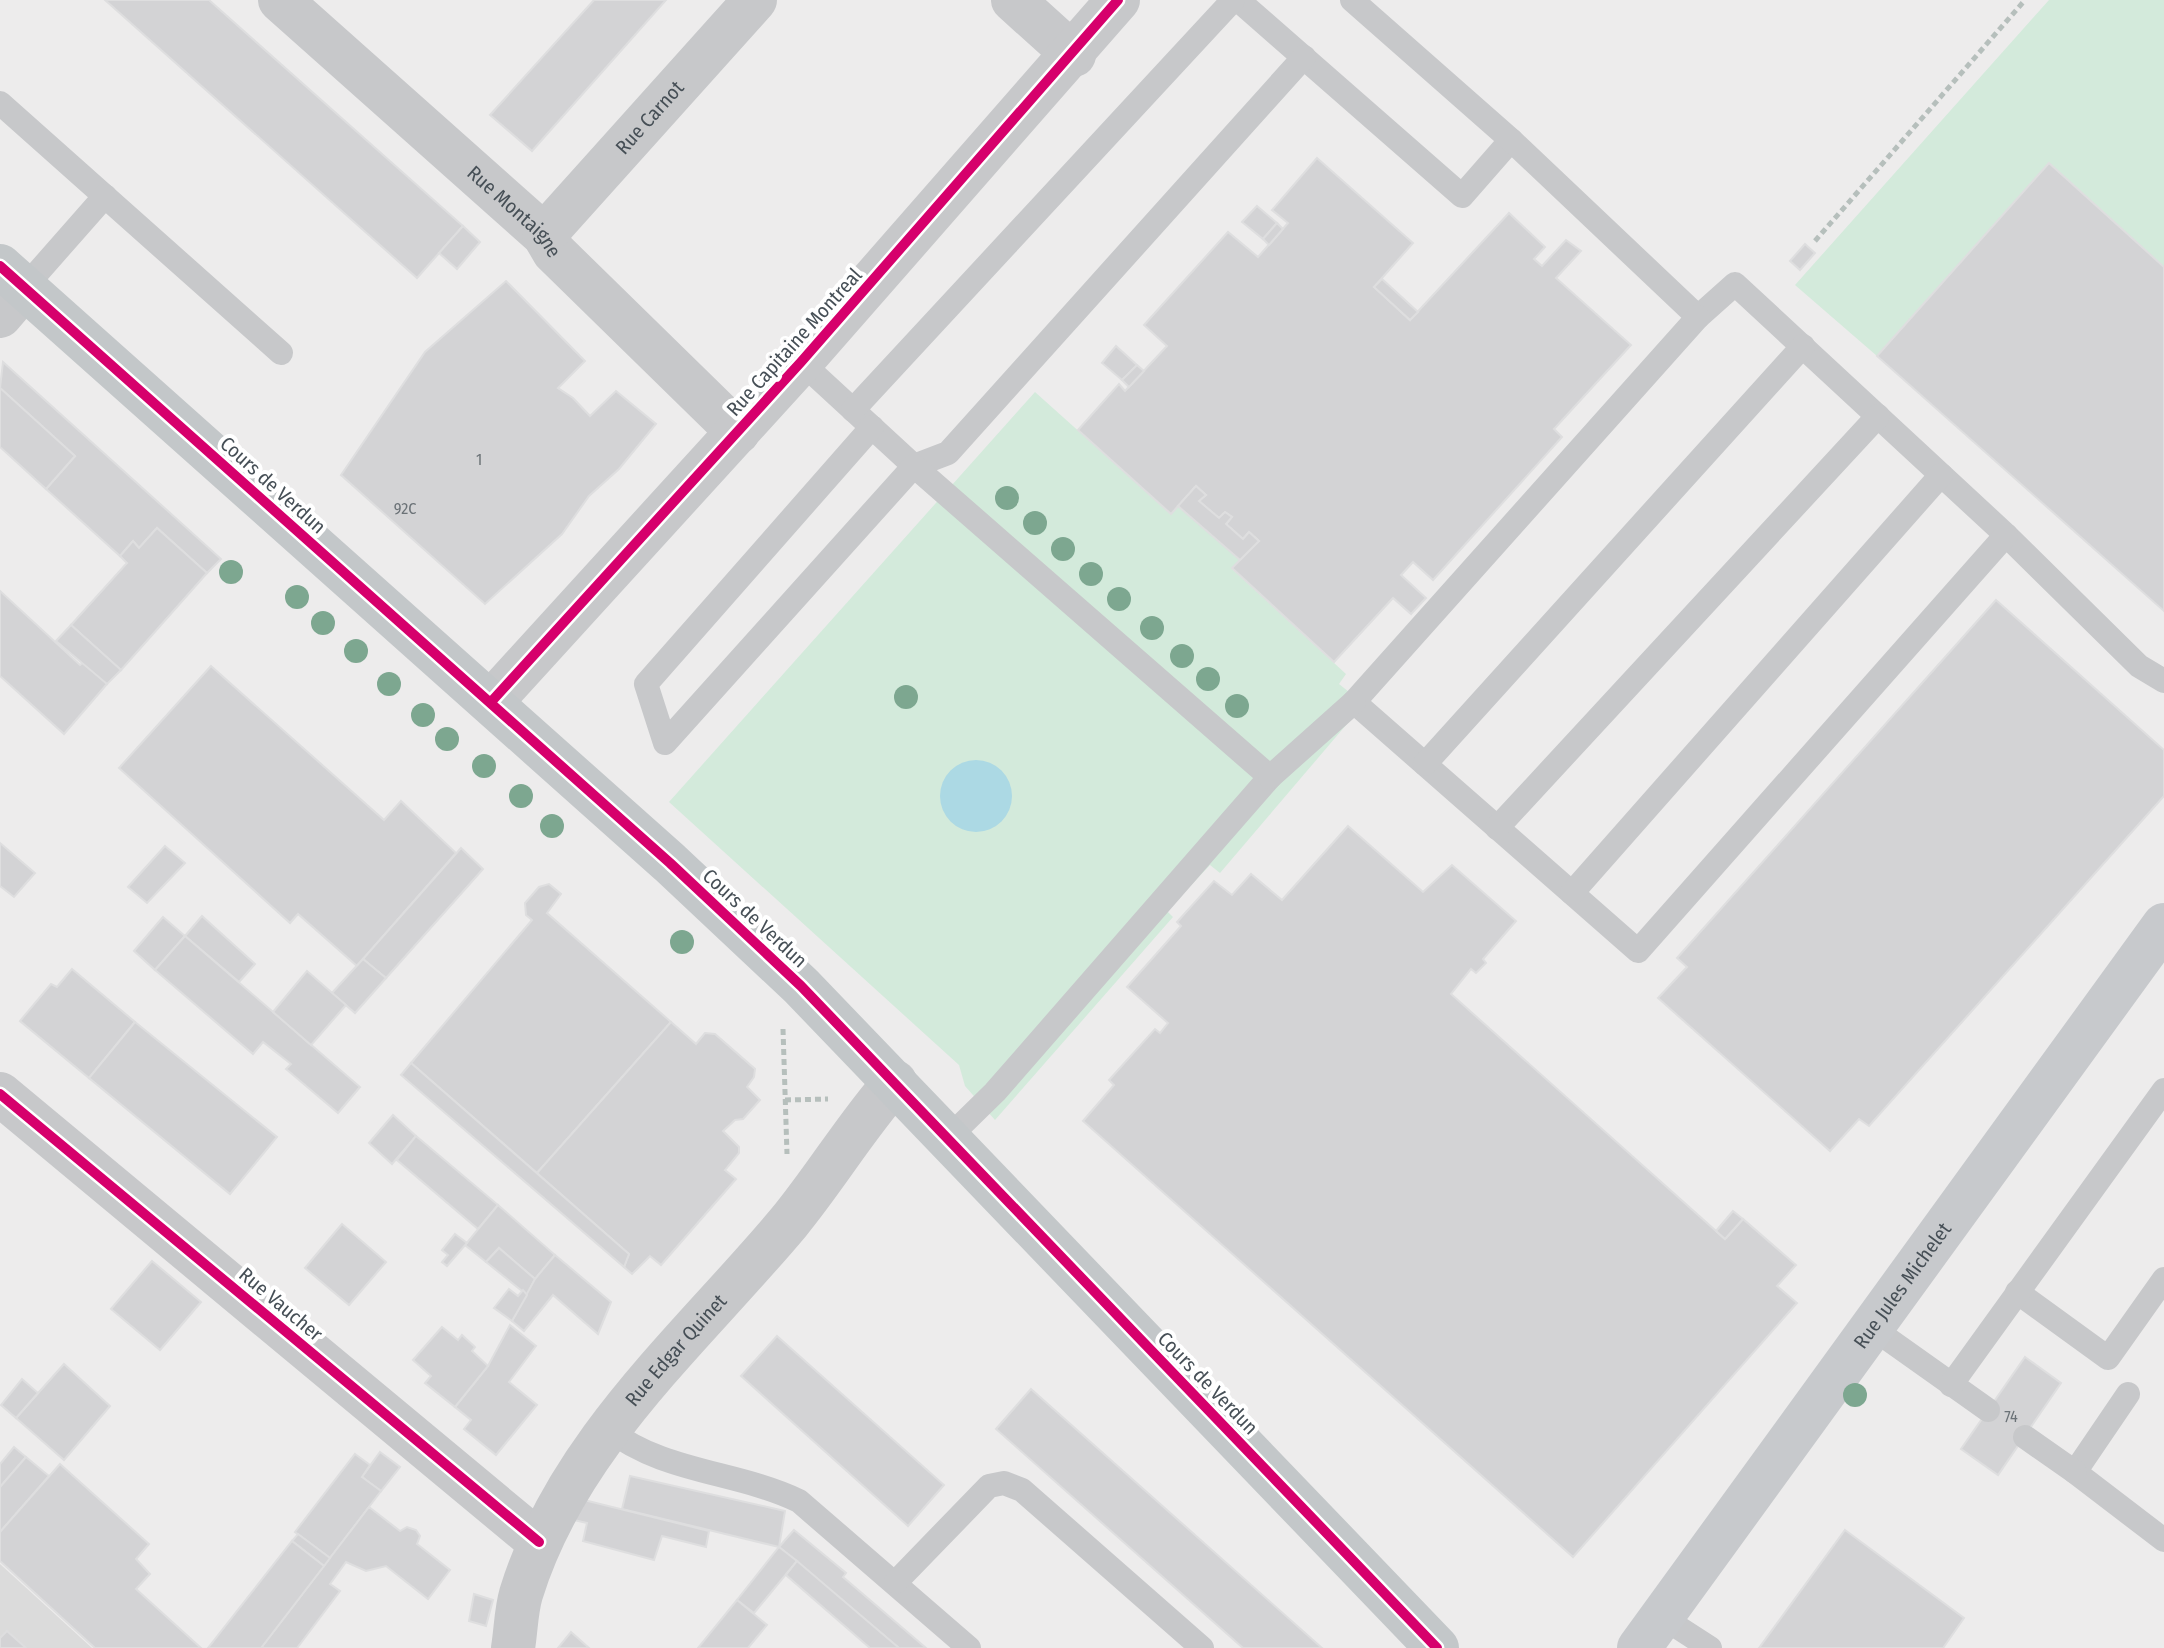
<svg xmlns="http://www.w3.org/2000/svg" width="2164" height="1648" viewBox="0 0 2164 1648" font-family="'Fira Sans Condensed',sans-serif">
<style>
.education{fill:#dbdbdb}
.green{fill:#d3eadb}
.water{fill:#acd9e4}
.building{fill:#d3d3d5;stroke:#dededf;stroke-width:2}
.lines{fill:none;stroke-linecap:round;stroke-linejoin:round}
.path{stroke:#b6bfbc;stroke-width:5;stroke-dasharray:6 4;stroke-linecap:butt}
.service{stroke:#c7c8ca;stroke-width:24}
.minor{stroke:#c7c8ca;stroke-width:44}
.secondary{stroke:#c7c9cc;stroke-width:44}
.primary{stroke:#c3c7c9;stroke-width:44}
.cycleway-casing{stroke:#fff;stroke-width:15}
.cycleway{stroke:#d6006c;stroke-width:10}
.tree{fill:#7da790}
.labels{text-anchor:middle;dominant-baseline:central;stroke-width:8;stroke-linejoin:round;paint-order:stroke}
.number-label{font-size:16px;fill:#6b7277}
.street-label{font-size:20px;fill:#464f56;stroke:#fff}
</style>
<rect width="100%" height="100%" fill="#edecec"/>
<polygon class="education" points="0,1564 92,1648 0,1648"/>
<g class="green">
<polygon points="2049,0 2164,0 2164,267 2049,164 1877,356 1795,285"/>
<polygon points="1035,392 1170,513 1178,506 1240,560 1232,569 1346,674 1339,684 1364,704 1220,873 1210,865 1167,911 1173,917 995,1120 965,1086 959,1065 669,802"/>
</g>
<circle class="water" cx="976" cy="796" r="36"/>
<g class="building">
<polygon points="105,0 209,0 463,226 417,278"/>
<polygon points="594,0 666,0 532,151 490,115"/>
<polygon points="1317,158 1413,243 1374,287 1410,320 1509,213 1545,247 1534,259 1542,266 1566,240 1581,251 1556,278 1631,345 1554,429 1562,437 1433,580 1413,562 1401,575 1426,598 1411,614 1393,598 1334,662 1232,568 1259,541 1249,532 1243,539 1226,524 1232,517 1225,512 1219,518 1199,501 1206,495 1196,486 1171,514 1078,430 1119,384 1125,391 1167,346 1144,325 1228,232 1258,257 1288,223 1272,210"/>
<polygon points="2049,163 2164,267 2164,611 1877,356"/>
<polygon points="1257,206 1277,223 1263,239 1242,222"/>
<polygon points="1277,223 1283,229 1269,245 1263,239"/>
<polygon points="463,226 480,242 457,269 439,253"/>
<polygon points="1805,244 1815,253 1800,270 1790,261"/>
<polygon points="1382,279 1418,312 1410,320 1374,287"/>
<polygon points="506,281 585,361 558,388 573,398 590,416 616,391 656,424 619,469 589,496 562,534 485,604 341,475 425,352"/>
<polygon points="1116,346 1137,365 1122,380 1102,363"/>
<polygon points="3,362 221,559 207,573 157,528 139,548 133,541 120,556 46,489 75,456 0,388"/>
<polygon points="1137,365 1144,371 1129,387 1122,380"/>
<polygon points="0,388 75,456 46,489 0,447"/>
<polygon points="1196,486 1206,495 1199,501 1219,518 1225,512 1232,517 1226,524 1243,539 1249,532 1259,541 1240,560 1178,506"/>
<polygon points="157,528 207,573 121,670 71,625 127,563 120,556 133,541 139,548"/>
<polygon points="0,591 80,665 84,662 107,684 64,734 0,676"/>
<polygon points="1996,600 2164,750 2164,796 1869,1126 1859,1119 1830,1151 1658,998 1687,967 1677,958"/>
<polygon points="71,625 121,670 107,684 56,641"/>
<polygon points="211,666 384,820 401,801 456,853 357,966 298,914 290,923 119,768"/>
<polygon points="1348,826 1423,892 1452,865 1516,921 1483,959 1486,963 1476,973 1471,969 1451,994 1725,1239 1743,1219 1796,1265 1777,1286 1797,1303 1573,1557 1083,1121 1114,1085 1109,1080 1155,1029 1160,1033 1168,1023 1127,987 1181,926 1177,922 1214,881 1232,895 1251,874 1282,900"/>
<polygon points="0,843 35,873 14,897 0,886"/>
<polygon points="165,846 185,863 147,903 128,887"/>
<polygon points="461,848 483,869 386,978 363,959"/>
<polygon points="549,884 561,894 547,913 671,1022 537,1173 411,1063 532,920 526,915 525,903 539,887"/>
<polygon points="202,916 255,964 239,982 185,936"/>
<polygon points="163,917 185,936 155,970 134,951"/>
<polygon points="185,936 360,1087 338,1113 286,1069 291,1064 263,1042 253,1054 155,970"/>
<polygon points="363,959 386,978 355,1013 332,993"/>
<polygon points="72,969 135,1022 89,1078 20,1021 51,984 57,987"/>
<polygon points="307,971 346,1005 311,1045 273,1012"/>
<polygon points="135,1022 277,1137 230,1194 89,1078"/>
<polygon points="671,1022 696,1044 705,1033 715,1034 755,1069 754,1077 747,1087 760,1100 743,1119 735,1120 723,1131 739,1147 739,1153 725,1170 736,1179 661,1265 650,1256 632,1274 624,1267 629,1254 537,1173"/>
<polygon points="411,1063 629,1254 624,1267 401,1075"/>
<polygon points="393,1115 416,1136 392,1164 369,1143"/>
<polygon points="416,1136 498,1205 478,1229 397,1160"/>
<polygon points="498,1205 555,1255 535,1279 499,1248 486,1262 465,1245"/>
<polygon points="1733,1211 1743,1219 1725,1239 1716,1231"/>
<polygon points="342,1224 386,1262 349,1305 305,1268"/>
<polygon points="455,1234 467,1243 447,1266 442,1262 448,1255 442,1250"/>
<polygon points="499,1248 535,1279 527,1295 486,1262"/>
<polygon points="555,1255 611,1302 598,1334 553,1295 524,1331 512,1321 535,1279"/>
<polygon points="152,1261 201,1302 160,1350 111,1309"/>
<polygon points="509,1289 518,1296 523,1290 527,1295 512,1321 494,1308"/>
<polygon points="510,1325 536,1346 509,1382 537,1405 496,1455 464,1429 471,1420 455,1407 488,1366"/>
<polygon points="442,1327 458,1340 462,1335 475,1347 472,1351 488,1366 455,1407 425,1383 431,1376 413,1360"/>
<polygon points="777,1336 944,1485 908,1526 741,1376"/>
<polygon points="2025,1357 2061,1383 1998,1475 1961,1449"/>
<polygon points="64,1364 110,1406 64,1460 16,1418"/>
<polygon points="22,1379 38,1393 16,1418 1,1405"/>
<polygon points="1031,1389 1322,1648 1243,1648 996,1429"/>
<polygon points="14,1447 26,1457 0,1487 0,1464"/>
<polygon points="380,1452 400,1467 381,1491 362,1477"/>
<polygon points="355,1454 370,1465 362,1477 381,1491 330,1558 295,1532"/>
<polygon points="26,1457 49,1476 0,1532 0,1487"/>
<polygon points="60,1464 149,1544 136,1559 150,1574 136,1589 201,1648 95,1648 0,1561 0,1532"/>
<polygon points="630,1476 785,1511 779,1547 622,1509"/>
<polygon points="584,1500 709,1531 706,1547 662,1536 654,1560 583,1541 587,1523 574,1520"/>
<polygon points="369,1507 400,1531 407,1527 416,1530 420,1536 417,1544 450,1570 428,1599 386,1566 366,1571 346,1562 330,1584 340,1591 297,1648 261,1648"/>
<polygon points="794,1530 846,1573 843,1577 926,1648 899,1648 779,1547"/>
<polygon points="1845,1530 1964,1618 1943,1648 1759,1648"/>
<polygon points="298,1534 330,1558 324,1566 292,1541"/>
<polygon points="292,1541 324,1566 261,1648 208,1648"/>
<polygon points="779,1547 797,1561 754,1613 737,1600"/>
<polygon points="797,1561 899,1648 870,1648 786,1575"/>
<polygon points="474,1594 493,1600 486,1626 469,1621"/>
<polygon points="737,1600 767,1625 748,1648 698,1648"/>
<polygon points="7,1631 26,1648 0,1648 0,1638"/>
<polygon points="571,1632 589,1648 558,1648"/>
</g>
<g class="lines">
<g class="path">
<polyline points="1815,241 2025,0"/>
<polyline points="783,1029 787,1154"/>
<polyline points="785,1100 828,1099"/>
</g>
<g class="service">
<polyline points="1238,0 1462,196 1511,140"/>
<polyline points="1352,0 1511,140 1698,317 1735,284 2006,535 2139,666 2164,681"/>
<polyline points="0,103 281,353"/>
<polyline points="24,288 105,196"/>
<polyline points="1698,317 1354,702 1638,951 2006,535"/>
<polyline points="801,362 914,466 948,453 1304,57"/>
<polyline points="853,410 1233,0"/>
<polyline points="872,427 646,684 665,743 914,466 1270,777 995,1092 947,1139"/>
<polyline points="1425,764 1803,346"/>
<polyline points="1270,777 1354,702"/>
<polyline points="1497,828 1878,416"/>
<polyline points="1572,893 1941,475"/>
<polyline points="2017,1292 2108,1358 2164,1279"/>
<polyline points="1871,1327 1988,1410"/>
<polyline points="1951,1385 2164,1090"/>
<polyline points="2128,1394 2075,1472 2164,1540"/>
<path d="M608,1429c55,44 129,42 191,72l170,147"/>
<polyline points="2025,1437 2075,1472"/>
<polyline points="896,1582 989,1486 1004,1483 1022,1490 1202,1648"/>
<polyline points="1662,1617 1710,1648"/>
</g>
<g class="minor">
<path id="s1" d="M280,0l264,235 10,17 184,180"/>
<polyline points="1013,0 1074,55"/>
<path id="s2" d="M544,235l211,-235"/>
<polyline points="0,316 24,288"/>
<polyline points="491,702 801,362 1118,0"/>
<polyline points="0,1094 539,1542"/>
<path id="s3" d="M513,1648c3,-18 3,-37 8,-54 46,-150 170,-255 268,-372 37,-45 67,-96 106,-140"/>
</g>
<path class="secondary" id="s4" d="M1639,1648l525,-723"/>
<polyline class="primary" points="0,266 670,863 801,986 1437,1648"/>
<defs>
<g id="cycleway">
<polyline points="0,266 670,863 801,986 1437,1648"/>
<polyline points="491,702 801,362 1118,0"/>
<polyline points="0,1094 539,1542"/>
</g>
</defs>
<use href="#cycleway" class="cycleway-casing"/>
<use href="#cycleway" class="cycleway"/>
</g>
<g class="tree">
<circle cx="1007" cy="498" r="12"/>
<circle cx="1035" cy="523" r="12"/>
<circle cx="1063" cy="549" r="12"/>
<circle cx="231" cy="572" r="12"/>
<circle cx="1091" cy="574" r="12"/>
<circle cx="297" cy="597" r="12"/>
<circle cx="1119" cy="599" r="12"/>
<circle cx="323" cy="623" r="12"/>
<circle cx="1152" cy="628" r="12"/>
<circle cx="356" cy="651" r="12"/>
<circle cx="1182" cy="656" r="12"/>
<circle cx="1208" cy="679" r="12"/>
<circle cx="389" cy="684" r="12"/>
<circle cx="906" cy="697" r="12"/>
<circle cx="1237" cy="706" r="12"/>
<circle cx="423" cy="715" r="12"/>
<circle cx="447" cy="739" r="12"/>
<circle cx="484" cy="766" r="12"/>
<circle cx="521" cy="796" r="12"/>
<circle cx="552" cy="826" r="12"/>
<circle cx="682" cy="942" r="12"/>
<circle cx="1855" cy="1395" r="12"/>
</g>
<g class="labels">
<g class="number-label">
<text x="479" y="459">1</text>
<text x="405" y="508">92C</text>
<text x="2011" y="1416">74</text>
</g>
<g class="street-label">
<text stroke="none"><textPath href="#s2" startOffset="158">Rue Carnot</textPath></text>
<text stroke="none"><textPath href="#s1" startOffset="316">Rue Montaigne</textPath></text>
<text transform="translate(794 342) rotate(-48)">Rue Capitaine Montreal</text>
<text transform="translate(273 485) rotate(42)">Cours de Verdun</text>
<text transform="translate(755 918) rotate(43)">Cours de Verdun</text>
<text stroke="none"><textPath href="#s4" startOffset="448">Rue Jules Michelet</textPath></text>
<text transform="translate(281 1304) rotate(40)">Rue Vaucher</text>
<text stroke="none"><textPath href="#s3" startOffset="346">Rue Edgar Quinet</textPath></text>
<text transform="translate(1208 1383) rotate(46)">Cours de Verdun</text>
</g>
</g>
</svg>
